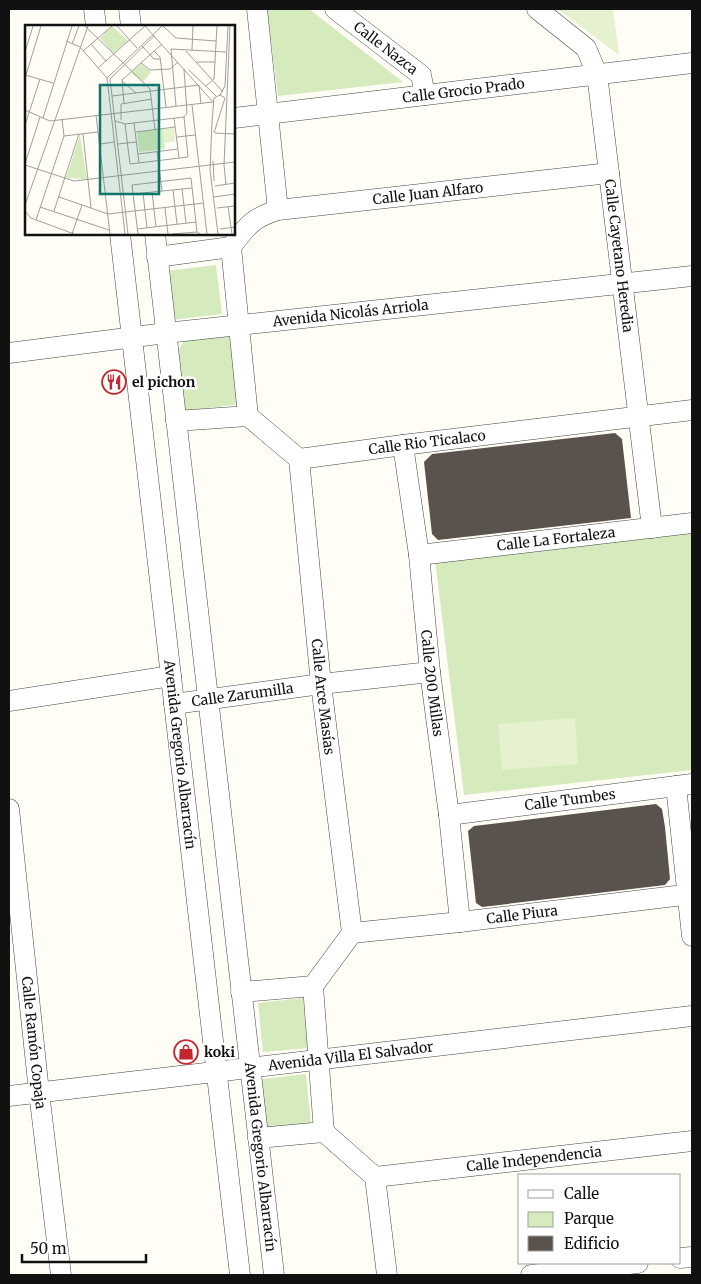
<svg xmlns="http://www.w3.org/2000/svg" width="701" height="1284" font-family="Merriweather,serif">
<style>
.green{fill:#d5ebbd}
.pitch{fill:#e6f2cf}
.building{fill:#5a524d}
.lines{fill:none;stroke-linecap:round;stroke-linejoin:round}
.minor-casing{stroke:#444;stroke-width:21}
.minor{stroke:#fff;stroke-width:20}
.labels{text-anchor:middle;stroke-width:5;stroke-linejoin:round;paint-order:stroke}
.street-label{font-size:14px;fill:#111;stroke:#fff}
.poi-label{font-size:14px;font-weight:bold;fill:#111;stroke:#fff;text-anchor:start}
.inset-road{fill:none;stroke:#a09f9a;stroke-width:1}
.view{fill:#0f766e;fill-opacity:0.15;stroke:#0f766e;stroke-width:2.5}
.inset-edge{fill:none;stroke:#111;stroke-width:2.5}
</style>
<rect width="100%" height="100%" fill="#fffdf5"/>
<g class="green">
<polygon points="267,9 309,9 403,82 278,96"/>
<polygon points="216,265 222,314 172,320 166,271"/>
<polygon points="235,336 242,404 183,411 176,355 184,341"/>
<polygon points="692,530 692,770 464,795 435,560"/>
<polygon points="303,998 308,1048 263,1052 258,1003"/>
<polygon points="306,1074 311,1124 267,1129 262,1079"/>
</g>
<g class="pitch">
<polygon points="558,9 613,9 619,55"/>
<polygon points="575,718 578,764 502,770 498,724"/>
</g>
<g class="building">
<polygon points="615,433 622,439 631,518 438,540 432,534 424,462 432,454"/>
<polygon points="656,804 662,809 665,827 670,879 665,885 482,907 476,903 468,831 474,826"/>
</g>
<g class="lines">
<g class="minor-casing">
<g id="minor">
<polyline points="94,9 96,26"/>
<polyline points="129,9 131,26"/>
<polyline points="257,9 278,210"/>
<path id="s1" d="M335,9L421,75L425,95"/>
<path id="s2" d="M537,9L586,48L597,74L652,528"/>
<path id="s3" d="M234,118L692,63"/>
<path id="s4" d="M120,234L240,1275"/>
<path id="s5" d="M155,234L274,1275"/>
<polyline points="157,257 231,247"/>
<path id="s6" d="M9,353L166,333L692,276"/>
<path id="s7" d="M248,416L231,247C247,226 252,218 278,210L609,173"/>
<path id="s8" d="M176,421L248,416L299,459L403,445L692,410"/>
<path id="s9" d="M403,445L419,555L430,672L449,815L460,922"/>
<path id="s10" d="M299,459L321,684L352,933"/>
<path id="s11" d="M419,555L692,523"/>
<polyline points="9,701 171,676"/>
<path id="s12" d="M174,704L321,684L430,672"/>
<polyline points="676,786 692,936"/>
<path id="s13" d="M9,809L39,1092L61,1275"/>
<path id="s14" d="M449,815L692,784"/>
<path id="s15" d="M352,933L460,922L692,894"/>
<polyline points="313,986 324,1132"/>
<polyline points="241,992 313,986 352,933"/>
<path id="s16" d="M9,1096L692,1016"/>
<polyline points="258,1138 324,1132 375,1177"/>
<path id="s17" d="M375,1177L692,1141"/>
<polyline points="375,1177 387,1275"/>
<polyline points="680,1258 692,1257"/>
<polyline points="531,1275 638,1263"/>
</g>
</g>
<use href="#minor" class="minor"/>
</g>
<defs>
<g id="restaurant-ring" transform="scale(1.25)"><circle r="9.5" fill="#fff" stroke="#c4262e" stroke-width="1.5"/><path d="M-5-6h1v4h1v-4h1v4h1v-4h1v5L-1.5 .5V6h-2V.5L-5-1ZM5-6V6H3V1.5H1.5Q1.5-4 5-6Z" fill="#c4262e"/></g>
<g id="shop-ring" transform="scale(1.25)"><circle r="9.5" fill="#fff" stroke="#c4262e" stroke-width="1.5"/><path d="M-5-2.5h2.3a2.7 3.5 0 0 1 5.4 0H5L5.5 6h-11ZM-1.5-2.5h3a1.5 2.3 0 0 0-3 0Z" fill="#c4262e"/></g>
</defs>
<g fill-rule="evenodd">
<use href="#restaurant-ring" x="114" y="382"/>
<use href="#shop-ring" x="186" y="1052"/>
</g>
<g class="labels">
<g class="street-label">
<text dy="5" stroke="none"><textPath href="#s1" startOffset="64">Calle Nazca</textPath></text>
<text dy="5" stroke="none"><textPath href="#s3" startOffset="231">Calle Grocio Prado</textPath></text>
<text dy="5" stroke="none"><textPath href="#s7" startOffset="382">Calle Juan Alfaro</textPath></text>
<text dy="5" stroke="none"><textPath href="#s2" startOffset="274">Calle Cayetano Heredia</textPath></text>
<text dy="5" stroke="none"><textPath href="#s6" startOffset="344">Avenida Nicolás Arriola</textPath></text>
<text dy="5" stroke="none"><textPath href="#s8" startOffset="268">Calle Rio Ticalaco</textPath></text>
<text dy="5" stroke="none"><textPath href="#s11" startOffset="138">Calle La Fortaleza</textPath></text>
<text dy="5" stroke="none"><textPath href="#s9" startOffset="240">Calle 200 Millas</textPath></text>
<text dy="5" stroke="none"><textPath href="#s12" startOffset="69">Calle Zarumilla</textPath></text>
<text dy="5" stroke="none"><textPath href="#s10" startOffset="239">Calle Arce Masías</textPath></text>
<text dy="5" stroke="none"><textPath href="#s4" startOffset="524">Avenida Gregorio Albarracín</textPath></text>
<text dy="5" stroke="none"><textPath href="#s14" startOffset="122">Calle Tumbes</textPath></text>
<text dy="5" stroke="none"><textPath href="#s15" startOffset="171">Calle Piura</textPath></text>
<text dy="5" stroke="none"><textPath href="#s13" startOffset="235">Calle Ramón Copaja</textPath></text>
<text dy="5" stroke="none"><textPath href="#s16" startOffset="344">Avenida Villa El Salvador</textPath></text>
<text dy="5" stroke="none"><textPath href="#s5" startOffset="929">Avenida Gregorio Albarracín</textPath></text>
<text dy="5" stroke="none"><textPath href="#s17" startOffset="160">Calle Independencia</textPath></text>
</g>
<g class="poi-label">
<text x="132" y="387">el pichon</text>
<text x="204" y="1057">koki</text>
</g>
</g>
<g transform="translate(25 25)">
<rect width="210" height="210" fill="#fffdf5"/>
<path d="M87,1L103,16L88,28L75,13ZM116,39L126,47L118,57L106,48ZM138,104L140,124L114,127L112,107ZM55,110L62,154L41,153Z" fill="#d5ebbd"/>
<path d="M149,103L150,116L139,118L138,104Z" fill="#e6f2cf"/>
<path class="inset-road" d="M60,1L125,64L130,105M92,1L112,23M120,1L188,77M138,1L151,13L191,16M41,16L55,22L82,53M47,19L54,1M66,19L81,36M116,20L129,34H135M167,25L168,1M58,26L87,1M129,26L135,32L141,82M161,26L198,67M0,27L8,1M172,37H190M116,38L125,45L145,44L153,37M73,43L120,1M159,44L162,88L159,92L163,132M164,45L191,71M0,50L28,58M1,50L16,1M82,53L100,209M82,53L137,1M85,54L103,209M85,54L129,11M97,56L111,68M181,61L189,54L192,1M195,70L200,61L203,1M87,71L174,60L176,79M99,78L97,55L137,19M167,80L182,209M151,81L146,24L201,27M0,85L25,96L188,77M71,90L85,209M18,93L47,1M149,93L154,133M96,95V79L127,74M90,96L100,99L159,92M109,98L114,138M100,99L105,139M0,100L15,54M111,107L150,102M189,108L200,73M190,108L210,109M58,109L66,183M39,111L73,107M152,112L170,110M75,119L90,117M93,119L111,117M132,126L137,166M113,129L153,124M188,136L189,156M0,139L15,92M105,139L163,132M0,140L49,156L210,137M166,153L172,207L175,209M107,160L166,153M107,160L113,209M201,160L199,140L205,1M190,161L210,158M157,164L161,198M148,165L152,199M127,167L131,202M118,168L122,203M108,169L167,163M34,172L83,189L179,178M189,172L210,169M0,180L63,1M203,181L207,209M15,182L84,205M140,183L143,209M192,183L210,181M0,186L6,193L49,209M29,186L54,109M11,195L39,111L37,94M112,204L171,197M195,204L210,202M47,209L57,180M147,209L172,207M193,209L185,145L187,97L189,73L195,70L200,73"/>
<path class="view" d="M75,60H134V169H75Z"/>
<rect width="210" height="210" class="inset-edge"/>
</g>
<rect width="701" height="1284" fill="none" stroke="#111111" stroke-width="20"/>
<rect x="518" y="1174" width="162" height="90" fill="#ffffff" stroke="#a0a0a0"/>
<rect x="528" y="1190" width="25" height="8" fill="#ffffff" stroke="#a0a0a0"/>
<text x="564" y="1199" font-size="15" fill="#111111">Calle</text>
<rect x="528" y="1212" width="25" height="15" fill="#d5ebbd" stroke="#a0a0a0"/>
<text x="564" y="1224" font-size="15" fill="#111111">Parque</text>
<rect x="528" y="1236" width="25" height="15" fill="#5a524d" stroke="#a0a0a0"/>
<text x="564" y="1249" font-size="15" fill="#111111">Edificio</text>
<path d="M22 1254v8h124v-8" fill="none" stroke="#111111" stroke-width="2.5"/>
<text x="30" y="1254" font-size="15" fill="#111111" stroke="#ffffff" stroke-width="4" paint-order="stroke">50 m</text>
</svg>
